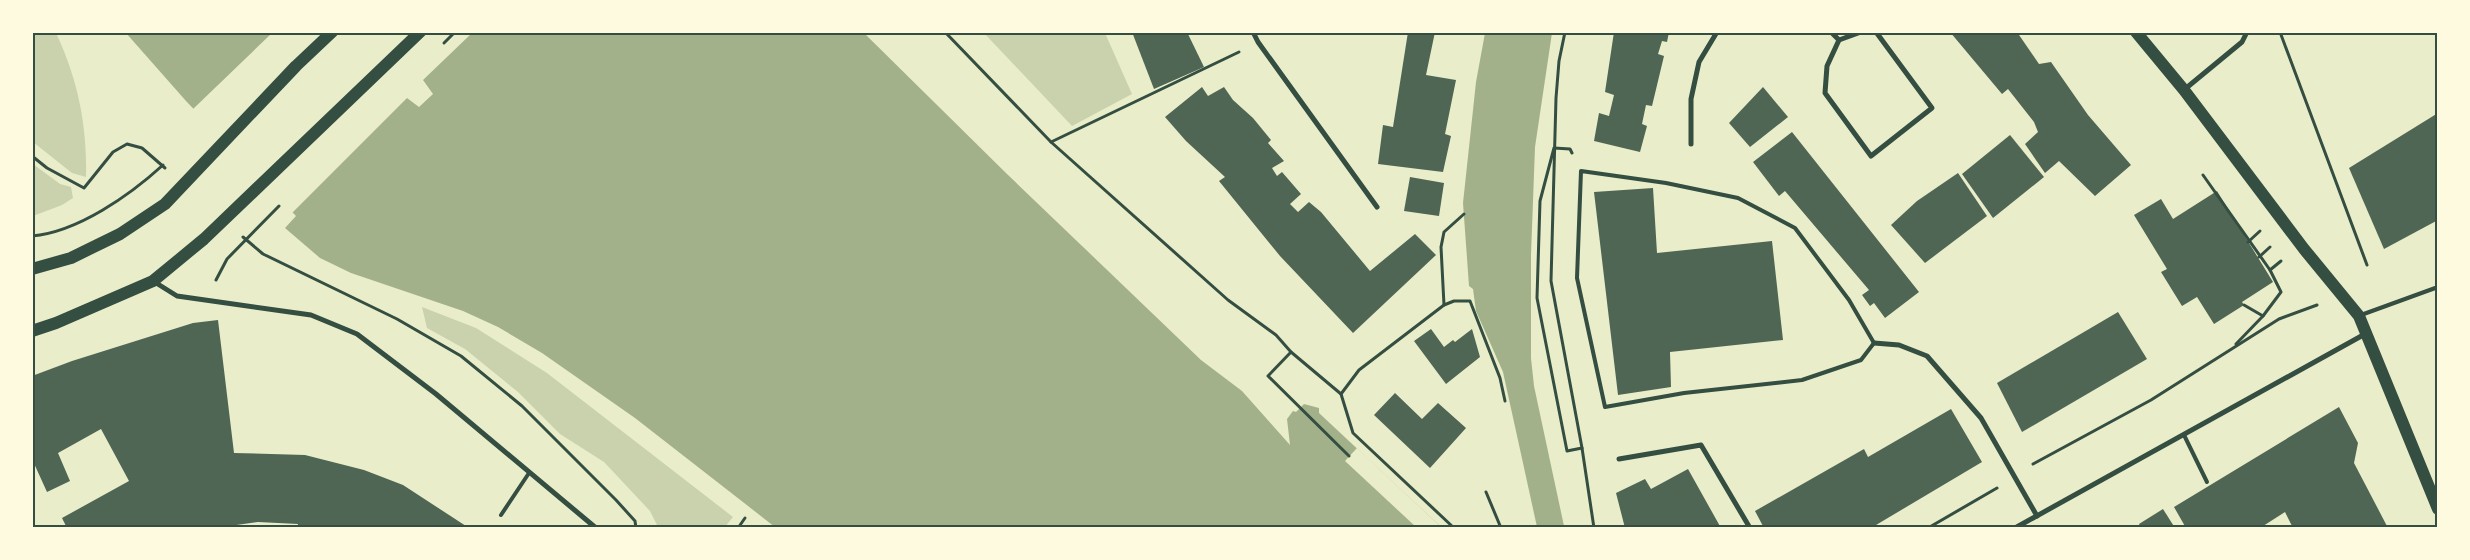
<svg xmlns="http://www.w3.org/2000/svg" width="2470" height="560" font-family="Bitter,serif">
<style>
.green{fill:#cad2ad}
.water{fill:#a3b18a}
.pier{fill:#e9edc9}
.building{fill:#4f6655}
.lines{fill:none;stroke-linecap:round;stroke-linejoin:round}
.path{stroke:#344e41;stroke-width:3}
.service{stroke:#344e41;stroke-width:4}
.minor{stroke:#344e41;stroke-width:5}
.primary{stroke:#344e41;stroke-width:12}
.neatline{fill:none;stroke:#344e41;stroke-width:2}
</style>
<rect width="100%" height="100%" fill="#e9edc9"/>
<g class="green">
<path d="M32,33H56C78,80 87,125 86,177L72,173L33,142Z"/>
<polygon points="984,33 1105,33 1132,94 1072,126"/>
<polygon points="33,164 60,184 71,187 73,198 62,205 33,216"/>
<polygon points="422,307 476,328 547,373 733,517 725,527 658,527 650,511 604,462 560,434 518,392 465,349 427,328"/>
</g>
<g class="water">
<polygon points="126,33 864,33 1007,174 1201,360 1242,391 1290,445 1287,419 1293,411 1296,412 1304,404 1319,408 1319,413 1441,527 775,527 635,418 542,353 498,327 463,311 351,273 320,258 285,228 296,216 186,101"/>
<polygon points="1485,33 1552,33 1535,147 1531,255 1531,358 1534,386 1564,526 1566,527 1537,527 1503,372 1476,311 1473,289 1469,286 1463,203 1476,82"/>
</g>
<g class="pier">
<polygon points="272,33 472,33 423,80 433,94 419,107 407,98 291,214 192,110"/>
<polygon points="1357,448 1441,527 1416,527 1345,461"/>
</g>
<g class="building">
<polygon points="1132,32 1187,32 1204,67 1154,89"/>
<polygon points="1408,32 1435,32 1426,75 1456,80 1445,134 1451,136 1443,172 1378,164 1383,125 1393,127"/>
<polygon points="1614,32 1669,32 1667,42 1662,41 1658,54 1664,56 1652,106 1646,105 1642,124 1647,126 1640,152 1594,141 1599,113 1609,116 1614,95 1605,92"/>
<polygon points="1950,32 2017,32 2039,64 2051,62 2088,115 2131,165 2095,196 2059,161 2045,173 2025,144 2038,132 2034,122 2008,89 2002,94"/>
<polygon points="1202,87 1208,96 1224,87 1233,100 1253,118 1271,140 1268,143 1284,161 1272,168 1277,176 1282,172 1301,194 1290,204 1298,212 1309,202 1321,212 1370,271 1415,234 1436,255 1353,333 1280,256 1219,181 1225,177 1186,141 1165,117"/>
<polygon points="1763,87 1788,117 1750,147 1729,123"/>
<polygon points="2438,113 2438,220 2384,249 2349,168"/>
<polygon points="1792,132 1919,292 1885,318 1874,303 1870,306 1862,295 1869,290 1785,191 1779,196 1753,162"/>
<polygon points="2010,135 2044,177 1993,218 1962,174"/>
<polygon points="1958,173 1987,216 1925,263 1891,225 1917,201"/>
<polygon points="1410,177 1444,183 1439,216 1404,211"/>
<polygon points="1653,188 1657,253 1772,241 1783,340 1670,352 1671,387 1618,395 1594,192"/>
<polygon points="2217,191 2273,282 2242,302 2244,305 2214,324 2197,297 2182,306 2161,272 2167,269 2134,215 2161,199 2173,219"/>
<polygon points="2118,312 2147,359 2022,432 1997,383"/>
<polygon points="218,320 234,453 305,455 364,470 403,485 469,528 297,528 298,524 258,522 215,528 67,528 62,518 129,481 101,429 58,453 70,481 47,492 32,459 32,376 72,361 193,323"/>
<polygon points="1431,329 1444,347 1453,340 1455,342 1472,329 1480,357 1446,384 1414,341"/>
<polygon points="1395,393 1422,419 1438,403 1466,428 1430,468 1374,415"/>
<polygon points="2339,407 2358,443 2354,463 2388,528 2293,528 2285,512 2260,528 2186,528 2174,507"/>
<polygon points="1951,409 1982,462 1871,528 1764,528 1755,511 1864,449 1868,457"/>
<polygon points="1688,469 1721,528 1625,528 1616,493 1645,479 1651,489"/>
<polygon points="2163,509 2175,528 2141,528 2139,524"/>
</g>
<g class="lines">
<g class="path">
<polyline points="945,32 1051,142 1228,300 1276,335 1291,352 1341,394 1353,433 1454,528"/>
<polyline points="1565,32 1559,61 1556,98 1551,281 1582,448 1594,528"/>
<polyline points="2280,32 2367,265"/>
<polyline points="444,43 455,32"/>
<polyline points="1051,142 1239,52"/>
<polyline points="1572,153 1570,149 1554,148 1540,201 1537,298 1567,451 1582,448"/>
<polyline points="32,156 47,168 84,188 113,152 127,144 142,148 165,168"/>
<polyline points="2203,175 2270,270 2281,292 2263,316 2236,344"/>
<path d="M32,236C78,232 130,195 163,165"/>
<polyline points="243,237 263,254 397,319 461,356 522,406 616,500 635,521 636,528"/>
<polyline points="2248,242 2260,231"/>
<polyline points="2259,257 2270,247"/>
<polyline points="2270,270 2281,261"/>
<polyline points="216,280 227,259 279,206"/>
<polyline points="1444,305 1454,301 1470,301 1500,378 1505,401"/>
<polyline points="2244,305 2263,316"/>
<polyline points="1291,352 1268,376 1349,456"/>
<polyline points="1341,394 1359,370 1444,305 1441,247 1444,232 1464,214"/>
<polyline points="2033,464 2151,400 2279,319 2317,305"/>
<polyline points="1486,492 1501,528"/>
<polyline points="738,528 745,518"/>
<polyline points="1928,528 1997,488"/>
</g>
<g class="service">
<polygon points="1581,171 1666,183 1738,198 1795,228 1849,300 1874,343 1861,360 1802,380 1684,393 1605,407 1577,278"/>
<polyline points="2361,315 2438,287"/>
<polyline points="2184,435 2207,482"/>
<polyline points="501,515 529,473"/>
</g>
<g class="minor">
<polyline points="1253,32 1258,42 1377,207"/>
<polyline points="1831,32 1839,40"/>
<polyline points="1861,32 1839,40 1827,66 1825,93 1871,156 1932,108 1876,32"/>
<polyline points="2185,89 2242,42 2247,32"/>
<polyline points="1691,144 1691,99 1699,62 1717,32"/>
<polyline points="153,281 177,296 311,315 357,334 436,394 596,528"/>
<polyline points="1874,343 1899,345 1927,356 1981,418 2037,516"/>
<polyline points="1619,459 1701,445 1750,528"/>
<polyline points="2015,528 2365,334"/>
</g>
<g class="primary">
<polyline points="2136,32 2184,90 2304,249 2359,316 2438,509"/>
<polyline points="32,269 71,258 120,234 165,204 296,66 332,32"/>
<polyline points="32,331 56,323 153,281 204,239 420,32"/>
</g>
</g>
<rect width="2470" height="560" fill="none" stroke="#fefae0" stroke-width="68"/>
<rect x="34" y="34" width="2402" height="492" class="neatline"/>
</svg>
